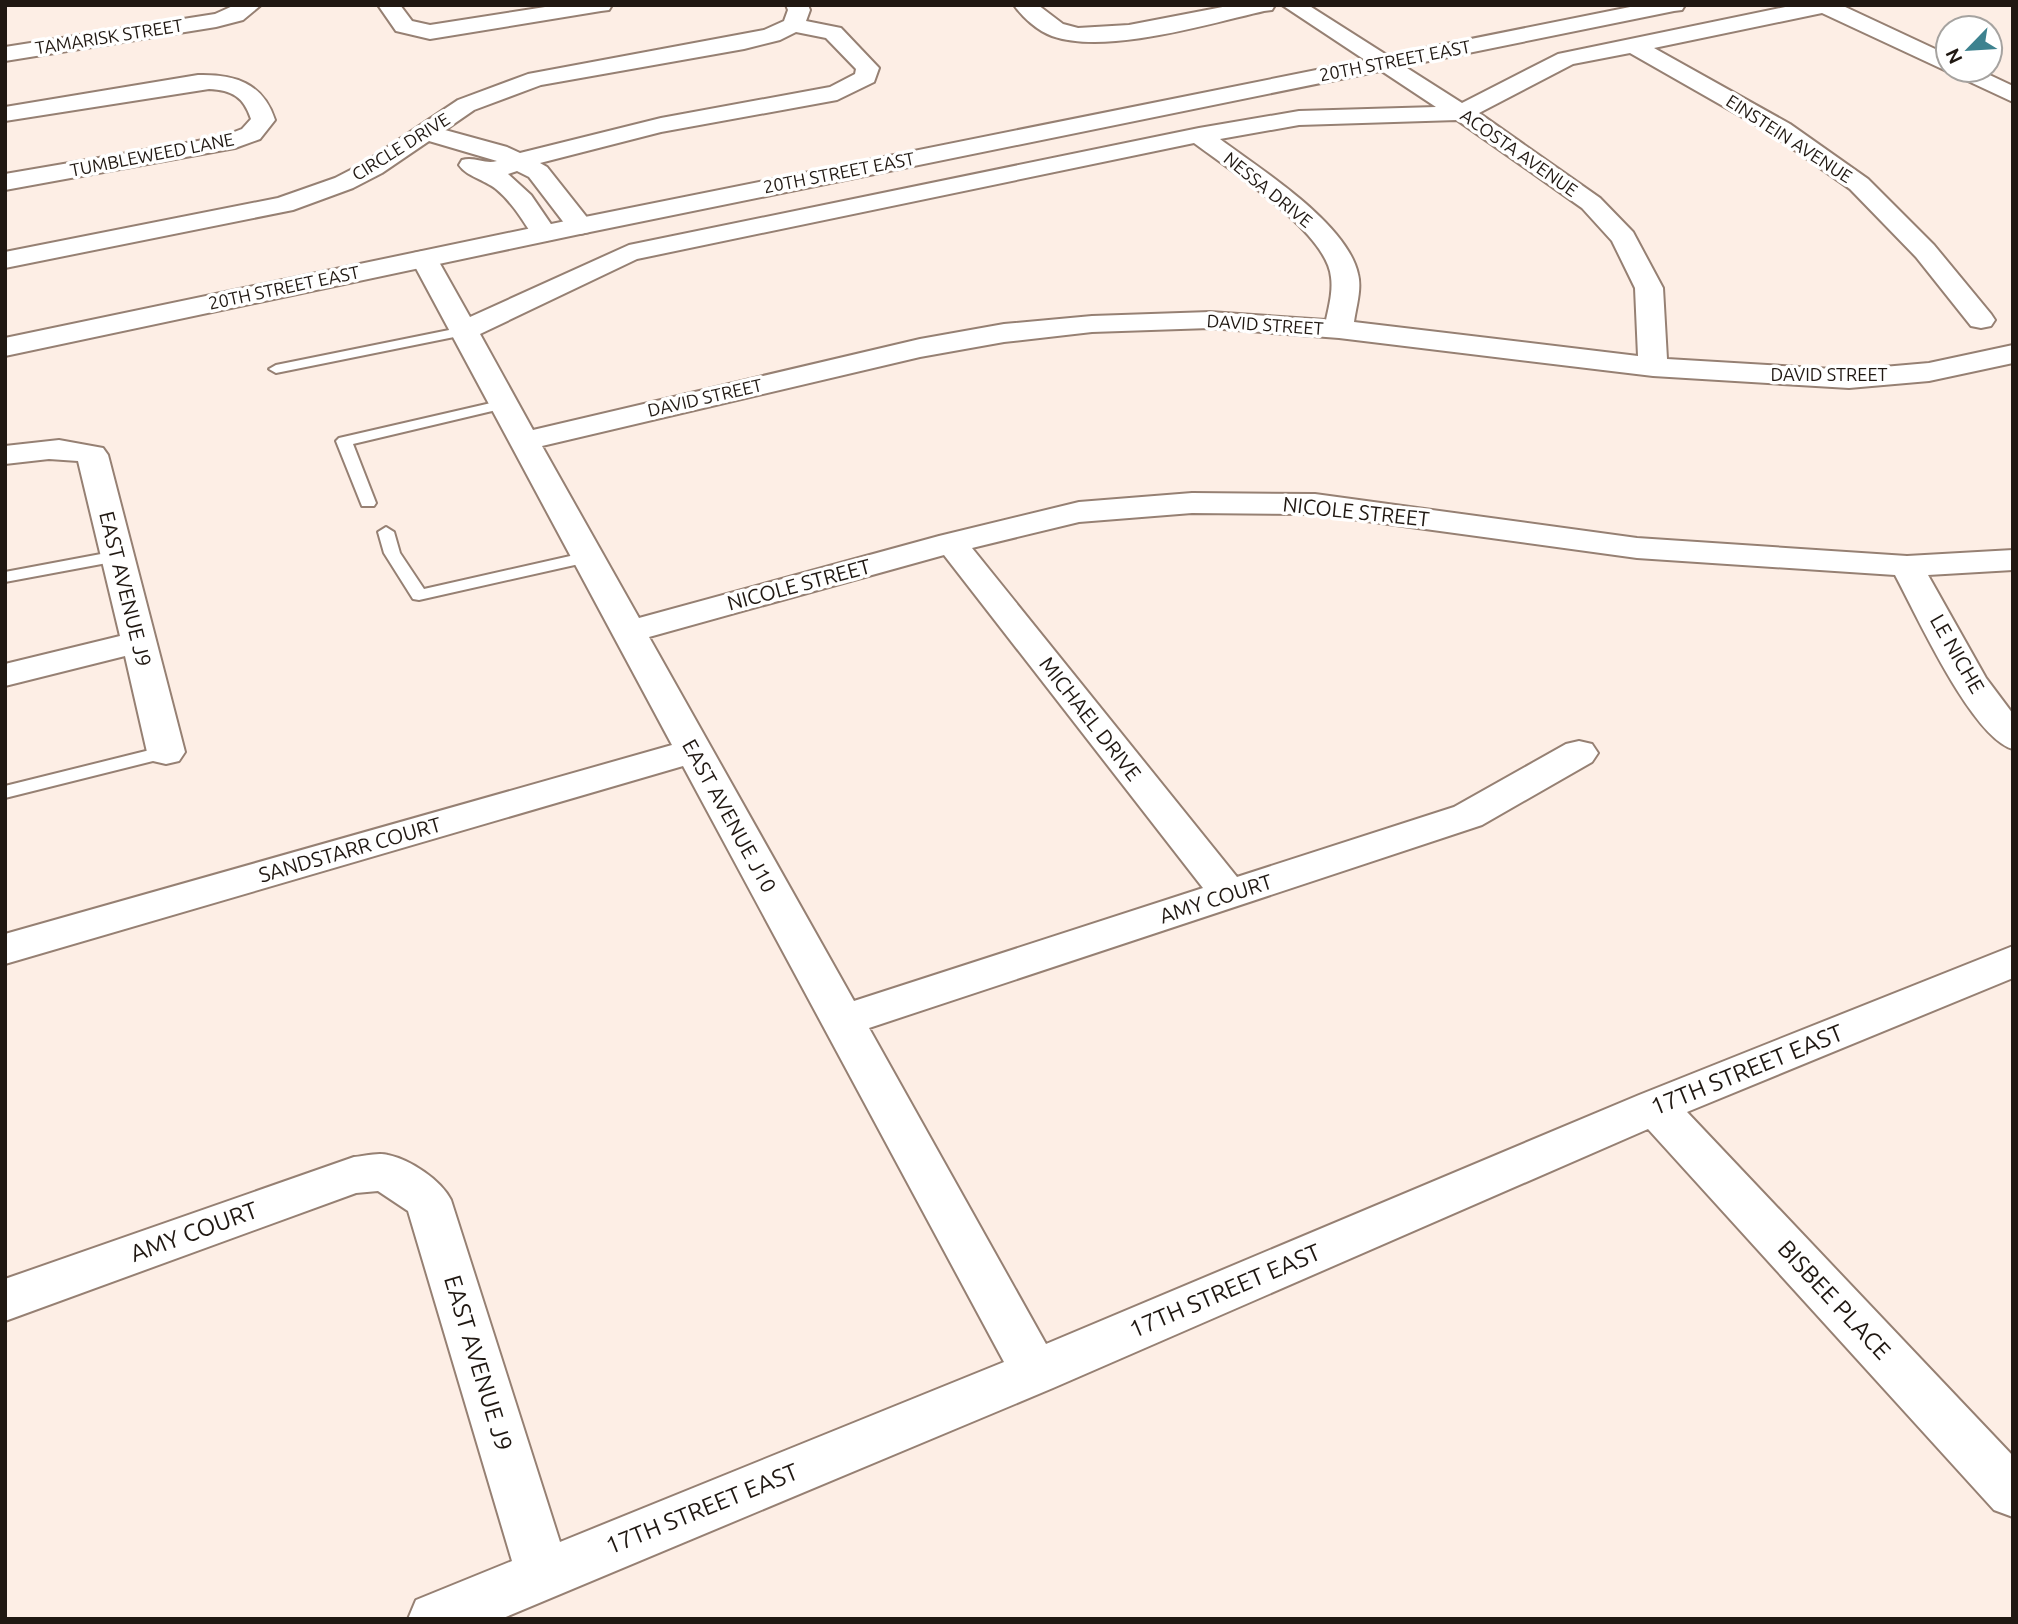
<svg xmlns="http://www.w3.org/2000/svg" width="2018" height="1624" font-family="Ubuntu,sans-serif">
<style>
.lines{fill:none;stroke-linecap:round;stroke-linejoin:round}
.lane-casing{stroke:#968073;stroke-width:4}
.street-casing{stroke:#968073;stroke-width:4}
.primary-casing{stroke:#968073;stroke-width:4}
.lane{fill:#fff;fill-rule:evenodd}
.street{fill:#fff;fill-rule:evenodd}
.primary{fill:#fff;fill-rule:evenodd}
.labels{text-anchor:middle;stroke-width:7;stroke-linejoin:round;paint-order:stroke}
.far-street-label{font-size:18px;fill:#201812;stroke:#fff}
.street-label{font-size:21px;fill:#201812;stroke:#fff}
.near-street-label{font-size:24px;fill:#201812;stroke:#fff}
</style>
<rect width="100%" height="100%" fill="#fdeee5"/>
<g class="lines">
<g class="lane-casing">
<g id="lane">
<polygon points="464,327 469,328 469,334 276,373 269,369 276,365"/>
<polygon points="504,400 511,404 509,407 353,444 376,503 374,506 362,506 336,441 339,438"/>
<polygon points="386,527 394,532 400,553 424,589 588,552 596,557 588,562 419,600 413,599 384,553 378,532"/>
<polygon points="117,551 125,556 123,560 5,582 5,572"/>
<polygon points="166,746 173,748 175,752 173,756 5,798 5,786"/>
</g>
</g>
<g class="street-casing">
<g id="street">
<polygon points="235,5 261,5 243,20 216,27 5,61 5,47 215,14"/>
<polygon points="378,5 400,5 412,21 430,25 558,5 612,5 609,10 601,11 430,39 396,31"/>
<path d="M786,5H808L810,10L806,21L841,28L879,68L874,82L837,100L661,132L540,163L547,167L589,220L593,226L589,232L580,234L571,232L529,177L517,171L508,174L531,195L557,233L553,239L544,241L535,239C523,221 513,203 496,189C485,180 466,176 459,165L462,160C475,156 485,165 497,161L429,141L382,173L353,188L293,210L5,268V252L278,198L335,178L364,163L458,100L528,74L764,30L784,21L788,10ZM796,32L826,38L856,69L855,74L830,87L661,118L520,153L507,147L445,130L474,110L541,85L744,49L780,40Z"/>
<path d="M1014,5H1038L1063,24L1078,28L1129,25L1233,5H1275L1272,10L1264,11C1208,24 1106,55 1052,36C1038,31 1022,17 1014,5Z"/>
<path d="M1282,5H1308L1462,103L1558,54L1795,5H1841L1948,55V70H1979L2013,86V102L1822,13L1654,48L1790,124L1868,179L1934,245L1991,314L1995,320L1991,326L1981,328L1971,326L1916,257L1850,189L1772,134L1630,53L1573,64L1479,113L1600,198L1633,232L1663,288L1667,359L1849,370L1929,363L2013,345V363L1929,381L1849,388L1653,376L1339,338L1210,328L1092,332L1004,342L920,357L542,446L639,618L939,536L1079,502L1192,493L1315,494L1637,538L1907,556L2013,550V570L1928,575L1986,678L2013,714V749C1972,738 1916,614 1895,575L1637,558L1315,514L1192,513L1079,522L972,548L1237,877L1454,807L1566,744L1579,741L1592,744L1598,753L1592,762L1482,825L869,1028L1046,1344L1639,1095L2013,946V978L1687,1112L2013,1456V1517L1994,1510L1648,1129L1053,1388L501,1619H408L416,1600L512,1561L408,1211L378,1191L356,1193L5,1321V1279L354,1157C365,1156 378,1152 388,1155C411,1160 441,1180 451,1200L560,1542L1004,1362L683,766L5,964V934L672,745L411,259L414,253L424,251L434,253L470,317L629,245L1199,128L1299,111L1436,107ZM1457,120L1582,208L1612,241L1635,288L1638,356L1354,322C1356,307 1362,289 1358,274C1347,223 1260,169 1220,139L1299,125ZM1194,143C1230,170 1327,232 1331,277C1333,291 1329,306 1326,320L1210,312L1092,316L1004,324L920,339L533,430L480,334L637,259ZM944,555L1203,888L854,1001L649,637Z"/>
<path d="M198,75C235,74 263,83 275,120L260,139L235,148L5,190V174L221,137L242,129L251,119C244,97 232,90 209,89L5,121V107Z"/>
<polygon points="59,440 103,448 108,455 185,752 179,761 166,764 153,761 147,752 125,656 5,686 5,664 120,636 78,461 49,459 5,464 5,446"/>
</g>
</g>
<g class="primary-casing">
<polygon id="primary" points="1640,5 1685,5 1682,10 1674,11 580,234 5,356 5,338 580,218"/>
</g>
<use href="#lane" class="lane"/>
<use href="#street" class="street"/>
<use href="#primary" class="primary"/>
</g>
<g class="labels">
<g class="far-street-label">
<text transform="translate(109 37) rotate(-9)" y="6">TAMARISK STREET</text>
<text transform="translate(1395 61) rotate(-11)" y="6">20TH STREET EAST</text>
<text transform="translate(1789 139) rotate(33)" y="6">EINSTEIN AVENUE</text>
<text transform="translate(401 147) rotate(-32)" y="6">CIRCLE DRIVE</text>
<text transform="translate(1519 153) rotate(35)" y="6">ACOSTA AVENUE</text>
<text transform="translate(152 155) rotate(-11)" y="6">TUMBLEWEED LANE</text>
<text transform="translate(839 173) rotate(-11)" y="6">20TH STREET EAST</text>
<text transform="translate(1268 190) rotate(39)" y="6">NESSA DRIVE</text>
<text transform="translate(284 288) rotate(-12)" y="6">20TH STREET EAST</text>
<text transform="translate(1265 325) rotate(4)" y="6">DAVID STREET</text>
<text x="1829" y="381">DAVID STREET</text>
<text transform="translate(705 398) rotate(-13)" y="6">DAVID STREET</text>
</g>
<g class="street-label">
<text transform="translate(1356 512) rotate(6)" y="7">NICOLE STREET</text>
<text transform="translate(799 585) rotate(-15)" y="7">NICOLE STREET</text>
<text transform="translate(125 589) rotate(76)" y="7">EAST AVENUE J9</text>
<text transform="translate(1957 654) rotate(60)" y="7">LE NICHE</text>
<text transform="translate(1090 719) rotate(52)" y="7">MICHAEL DRIVE</text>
<text transform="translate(729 816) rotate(61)" y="7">EAST AVENUE J10</text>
<text transform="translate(350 850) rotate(-16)" y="7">SANDSTARR COURT</text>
<text transform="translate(1216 899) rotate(-18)" y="7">AMY COURT</text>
</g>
<g class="near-street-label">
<text transform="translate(1747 1070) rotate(-22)" y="8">17TH STREET EAST</text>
<text transform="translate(194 1232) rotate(-20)" y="8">AMY COURT</text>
<text transform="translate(1225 1291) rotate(-23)" y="8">17TH STREET EAST</text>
<text transform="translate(1834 1300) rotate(47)" y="8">BISBEE PLACE</text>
<text transform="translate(478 1363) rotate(73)" y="8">EAST AVENUE J9</text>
<text transform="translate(702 1509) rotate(-22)" y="8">17TH STREET EAST</text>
</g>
</g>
<rect width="2018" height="1624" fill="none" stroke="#201812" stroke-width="14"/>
<g transform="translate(1969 49) rotate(245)"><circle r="33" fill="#ffffff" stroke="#a6a3a0" stroke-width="2"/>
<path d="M0-5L12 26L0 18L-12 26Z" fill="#3d828f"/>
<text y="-10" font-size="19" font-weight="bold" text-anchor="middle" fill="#201812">N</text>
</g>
</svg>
